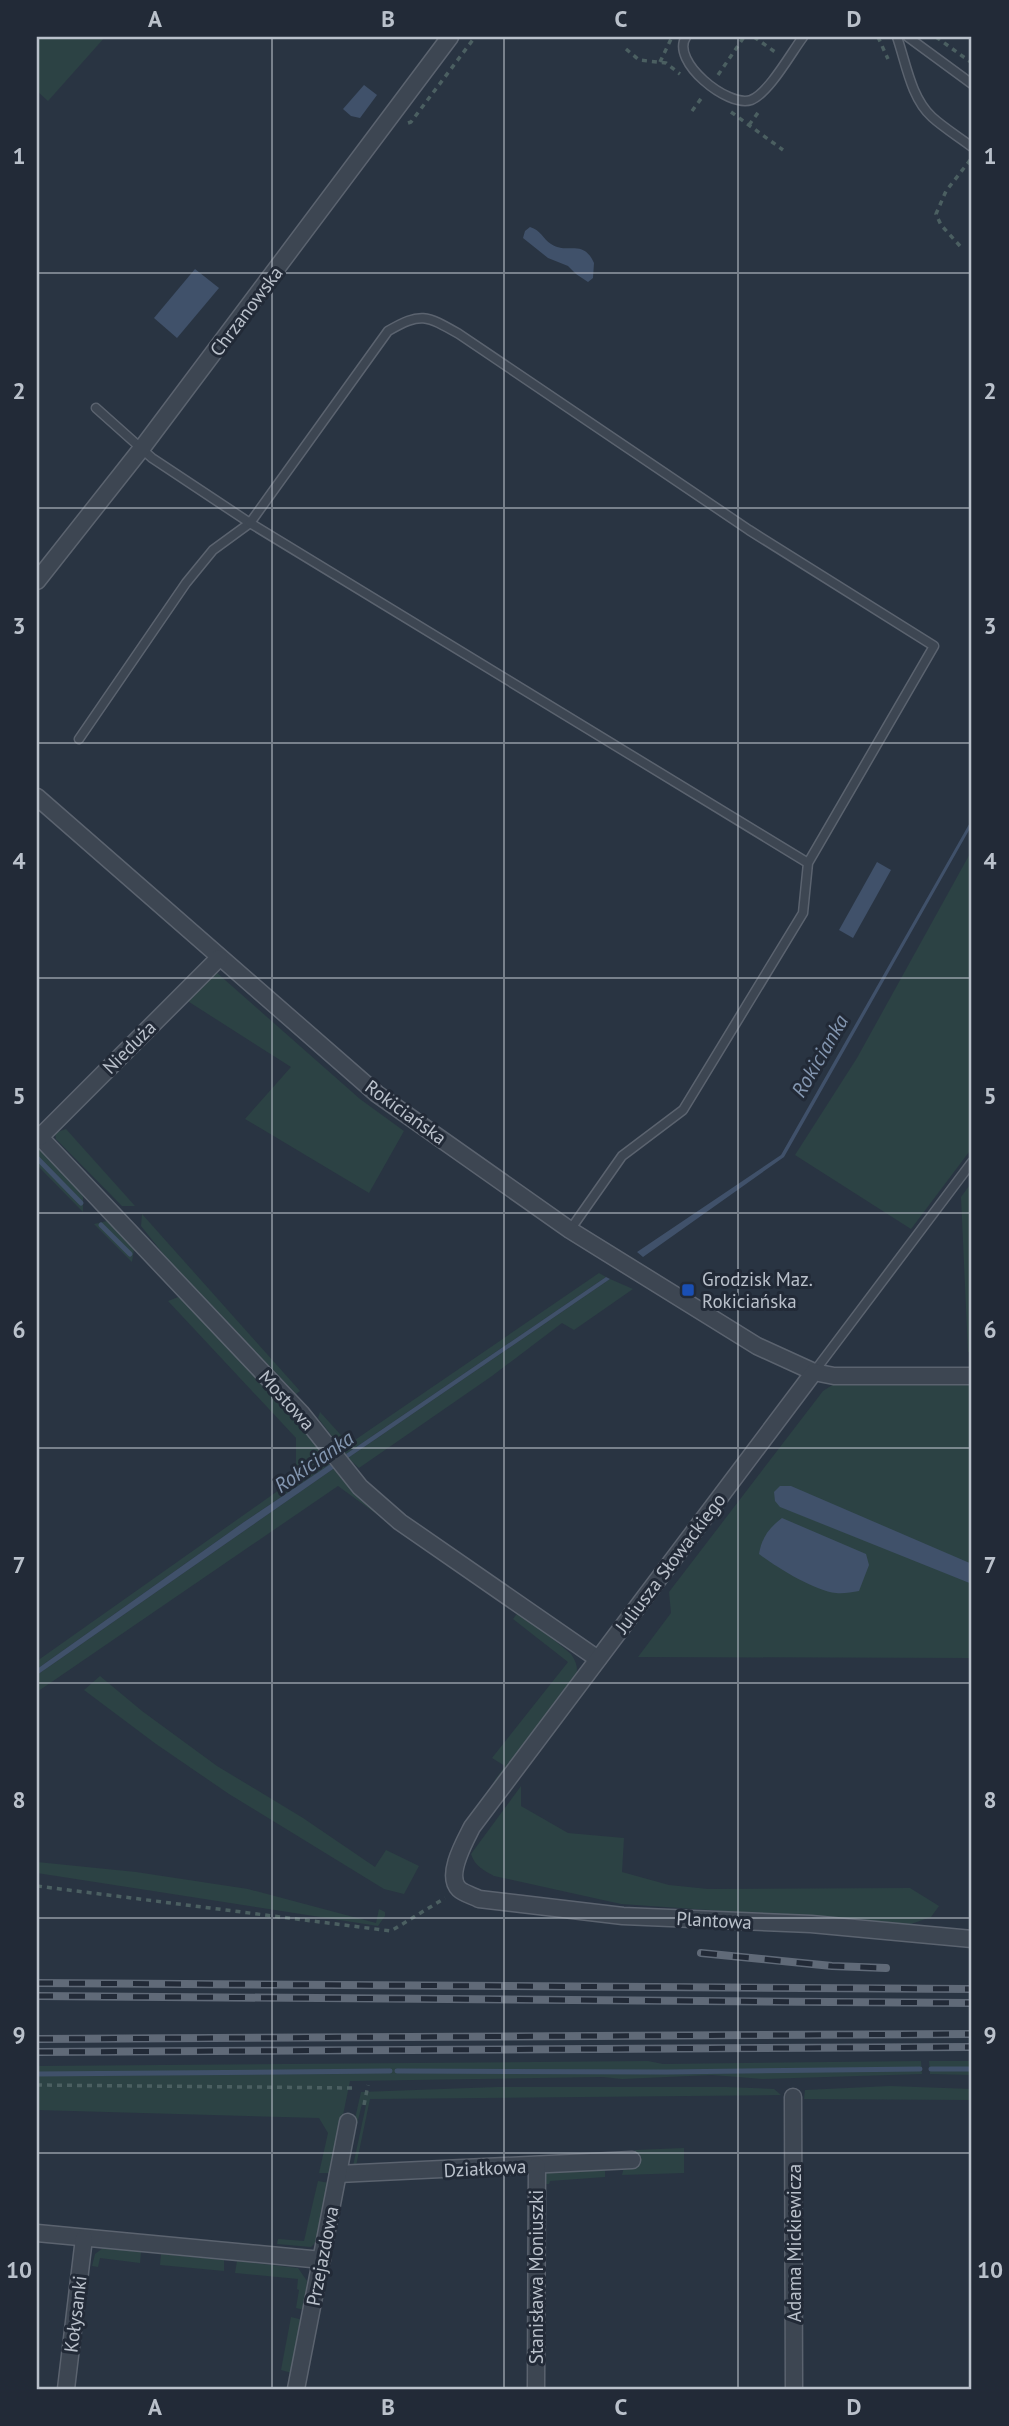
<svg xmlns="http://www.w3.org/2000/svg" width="1009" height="2426" font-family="'PT Sans',sans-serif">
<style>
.green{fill:#2c4244}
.water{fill:#40516a}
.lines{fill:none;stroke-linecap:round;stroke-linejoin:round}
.stream{stroke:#40516a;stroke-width:5}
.service-casing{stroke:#5b636f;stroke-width:11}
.minor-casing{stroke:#5b636f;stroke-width:19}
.path{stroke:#4b5f61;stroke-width:3.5;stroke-dasharray:5 5;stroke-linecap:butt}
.service{stroke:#3d4652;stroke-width:8}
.minor{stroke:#3d4652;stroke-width:16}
.rail-casing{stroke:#606a78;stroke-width:8}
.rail{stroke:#222a37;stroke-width:5;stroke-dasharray:16;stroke-linecap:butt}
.grid{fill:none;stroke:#bac1cb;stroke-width:2;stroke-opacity:0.55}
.transit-dot{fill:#1a4fb4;stroke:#222a37;stroke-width:2.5}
.labels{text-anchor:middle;stroke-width:6;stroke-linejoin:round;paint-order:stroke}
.street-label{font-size:19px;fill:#bac1cb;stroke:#222a37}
.poi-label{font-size:19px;fill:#bac1cb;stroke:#222a37;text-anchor:start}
.water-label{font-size:21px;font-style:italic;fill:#8497b1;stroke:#222a37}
.neatline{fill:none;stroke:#bac1cb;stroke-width:2.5}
.grid-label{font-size:23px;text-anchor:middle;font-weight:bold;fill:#bac1cb}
</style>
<rect width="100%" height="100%" fill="#293442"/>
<g class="green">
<polygon points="37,37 105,37 48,101 37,91"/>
<polygon points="972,850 972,1148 911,1229 795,1155 857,1058"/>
<polygon points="216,972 360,1099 404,1131 369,1193 245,1119 291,1067 186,1000"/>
<polygon points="66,1129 135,1206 122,1206 56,1139 55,1133"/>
<polygon points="37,1147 80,1192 83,1197 83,1212 37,1165"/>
<polygon points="972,1182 972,1352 968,1352 961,1197"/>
<polygon points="142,1214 300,1391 296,1394 165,1256 141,1226"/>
<polygon points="107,1221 134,1249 132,1262 94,1224"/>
<polygon points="599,1273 606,1277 346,1454 318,1418 320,1412 349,1444"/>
<polygon points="610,1279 633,1289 574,1330 562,1323 492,1376 359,1468 348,1458"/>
<polygon points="181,1296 332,1458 332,1463 244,1522 37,1669 37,1661 296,1478 296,1438 168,1301"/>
<polygon points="834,1384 972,1385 972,1658 638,1657 671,1613 669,1592 823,1391"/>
<polygon points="336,1467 382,1514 382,1518 338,1486 37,1692 37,1675"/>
<path d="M519,1611L571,1654C577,1663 578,1668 576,1678L499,1781H494L505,1766L492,1758L568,1662L513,1619Z"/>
<polygon points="100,1676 142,1711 217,1766 303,1818 375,1867 386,1850 419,1866 404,1894 384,1889 229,1794 156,1744 84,1690"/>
<path d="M521,1786V1806L568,1833L624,1838L622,1872L669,1885L708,1889L910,1888L939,1906L931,1917L911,1924L621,1904L494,1876C483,1870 475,1866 471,1854Z"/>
<polygon points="37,1862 136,1872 248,1889 376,1923 379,1909 385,1912 385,1916 378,1926 37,1873"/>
<polygon points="648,2061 663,2064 921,2061 922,2074 763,2079 712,2075 622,2079 603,2077 350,2081 331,2173 319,2173 328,2133 319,2118 37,2110 37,2066"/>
<polygon points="929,2061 972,2061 972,2075 930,2074"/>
<polygon points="890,2086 972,2089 972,2100 804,2099 805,2090"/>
<polygon points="497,2087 727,2087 774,2089 781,2095 370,2099 356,2166 353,2166 366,2105 362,2104 357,2124 354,2123 361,2092"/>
<polygon points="684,2148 684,2173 622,2175 624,2167 634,2166 635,2150"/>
<polygon points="605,2168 605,2177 550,2181 549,2184 543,2184 547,2172"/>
<polygon points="318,2181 329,2183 316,2242 311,2247 277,2244 278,2239 304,2241"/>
<polygon points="103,2248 141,2252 140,2263 100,2258 98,2267 92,2266 95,2254"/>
<polygon points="161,2254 224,2260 224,2271 160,2265"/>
<polygon points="237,2261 298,2268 307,2281 304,2310 296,2308 299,2290 297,2289 298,2279 235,2273"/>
<polygon points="291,2317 303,2320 292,2373 281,2370"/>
</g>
<g class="water">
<polygon points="364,85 377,95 360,118 351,116 343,109"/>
<path d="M530,227C541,230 543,239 551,244C567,255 583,238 594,263L593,278L588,282L576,274L568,266L548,258L523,238L525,231Z"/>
<polygon points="195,269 219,288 177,338 154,318"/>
<polygon points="972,819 972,825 784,1157 643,1257 637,1252 781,1155"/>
<polygon points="877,862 891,870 853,938 839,930"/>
<polygon points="606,1277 610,1279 348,1458 346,1454"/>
<polygon points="332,1463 336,1467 37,1675 37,1669 244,1522"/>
<polygon points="780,1486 791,1486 972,1564 972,1584 780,1507 775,1501 774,1492"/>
<path d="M782,1518L866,1554L869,1565L859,1591C852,1592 843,1594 836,1593C815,1591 776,1567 759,1554C762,1537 769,1528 782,1518Z"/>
</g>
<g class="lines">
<g class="stream">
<polyline points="37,1158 81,1203"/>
<polyline points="101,1225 130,1254"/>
<polyline points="931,2069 972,2069"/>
<polyline points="397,2071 666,2072 920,2069"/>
<polyline points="37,2074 390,2071"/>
</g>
<g class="service-casing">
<g id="service">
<path d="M686,37C670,61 728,108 751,100C769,93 791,53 803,37"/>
<path d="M897,37C906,63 911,98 932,117C944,128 959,137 972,147"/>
<polyline points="908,37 972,84"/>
<polyline points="79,739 186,583 213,550 250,523 152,458 96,408"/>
<path d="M570,1230L622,1156L683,1110L803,913L808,863L934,646L749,530L459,334C426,315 421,312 388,331L250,523L808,863"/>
<polyline points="814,1372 972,1162"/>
</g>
</g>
<g class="minor-casing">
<g id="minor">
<polyline points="37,581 142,448 450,37"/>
<polyline points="37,797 377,1094 570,1230 757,1346 814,1372"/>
<polyline points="37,1134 301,1413 360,1487 400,1522 598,1659"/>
<polyline points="40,1137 219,958"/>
<path d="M972,1376H834L814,1372L472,1827C465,1841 445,1875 459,1889C463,1893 473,1896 479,1899L623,1916L811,1924L972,1939"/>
<polyline points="793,2097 794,2389"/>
<polyline points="338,2174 632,2160"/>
<polyline points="37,2233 322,2260"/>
<polyline points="66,2389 84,2238"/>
<polyline points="296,2389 348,2122"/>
<polyline points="536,2389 537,2166"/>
</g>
</g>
<g class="path">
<polyline points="754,37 778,54"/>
<polyline points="878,37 888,59"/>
<polyline points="936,37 972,63"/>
<polyline points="626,49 639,60 666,63 680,74"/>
<polyline points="660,62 671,39"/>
<polyline points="718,75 744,37"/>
<polyline points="692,111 703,96"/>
<polyline points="731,112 783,150"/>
<polyline points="408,123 411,122 475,37"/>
<polyline points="749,125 760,110"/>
<polyline points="960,246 941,225 936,214 946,191 971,159"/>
<polyline points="37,1886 391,1931 445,1898"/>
<polyline points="37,2085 355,2088"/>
<polyline points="364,2105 368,2085"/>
</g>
<use href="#service" class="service"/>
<use href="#minor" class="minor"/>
<g class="rail-casing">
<g id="rail">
<polyline points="701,1953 832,1966 886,1968"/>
<polyline points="37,1983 972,1989"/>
<polyline points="37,1996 972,2003"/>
<polyline points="37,2039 972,2034"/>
<polyline points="37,2052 972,2047"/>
</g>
</g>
<use href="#rail" class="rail"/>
</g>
<path class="grid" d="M272,37V2389M504,37V2389M738,37V2389M37,273H972M37,508H972M37,743H972M37,978H972M37,1213H972M37,1448H972M37,1683H972M37,1918H972M37,2153H972"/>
<rect class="transit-dot" x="681" y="1283" width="14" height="14" rx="3.5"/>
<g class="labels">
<g class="street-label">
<text transform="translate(246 311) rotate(-53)" y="7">Chrzanowska</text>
<text transform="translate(129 1047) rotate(-45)" y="7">Nieduża</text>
<text transform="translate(406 1112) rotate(36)" y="7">Rokiciańska</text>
<text transform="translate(287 1400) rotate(48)" y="7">Mostowa</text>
<text transform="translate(670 1563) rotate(-53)" y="7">Juliusza Słowackiego</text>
<text transform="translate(714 1920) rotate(3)" y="7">Plantowa</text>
<text transform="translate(485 2168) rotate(-3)" y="7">Działkowa</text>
<text transform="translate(794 2243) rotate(-90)" y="7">Adama Mickiewicza</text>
<text transform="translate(322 2256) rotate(-79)" y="7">Przejazdowa</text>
<text transform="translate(536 2277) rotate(-90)" y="7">Stanisława Moniuszki</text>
<text transform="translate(75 2314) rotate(-83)" y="7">Kołysanki</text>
</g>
<g class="poi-label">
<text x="702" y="1286">Grodzisk Maz.<tspan x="702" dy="22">Rokiciańska</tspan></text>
</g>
<g class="water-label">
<text transform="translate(820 1056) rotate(-60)" y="7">Rokicianka</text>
<text transform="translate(314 1462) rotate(-35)" y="7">Rokicianka</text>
</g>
</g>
<rect width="1009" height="2426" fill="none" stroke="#222a37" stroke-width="77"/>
<rect x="38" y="38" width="932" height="2350" class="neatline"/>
<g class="grid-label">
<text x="155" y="27">A</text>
<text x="388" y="27">B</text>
<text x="621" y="27">C</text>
<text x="854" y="27">D</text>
<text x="19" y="164">1</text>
<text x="990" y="164">1</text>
<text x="19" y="399">2</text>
<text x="990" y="399">2</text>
<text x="19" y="634">3</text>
<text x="990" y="634">3</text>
<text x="19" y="869">4</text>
<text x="990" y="869">4</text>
<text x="19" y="1104">5</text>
<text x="990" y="1104">5</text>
<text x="19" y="1338">6</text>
<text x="990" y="1338">6</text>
<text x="19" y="1573">7</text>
<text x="990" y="1573">7</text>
<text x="19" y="1808">8</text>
<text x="990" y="1808">8</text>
<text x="19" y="2043">9</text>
<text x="990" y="2043">9</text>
<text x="19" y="2278">10</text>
<text x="990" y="2278">10</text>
<text x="155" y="2415">A</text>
<text x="388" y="2415">B</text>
<text x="621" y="2415">C</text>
<text x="854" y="2415">D</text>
</g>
</svg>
